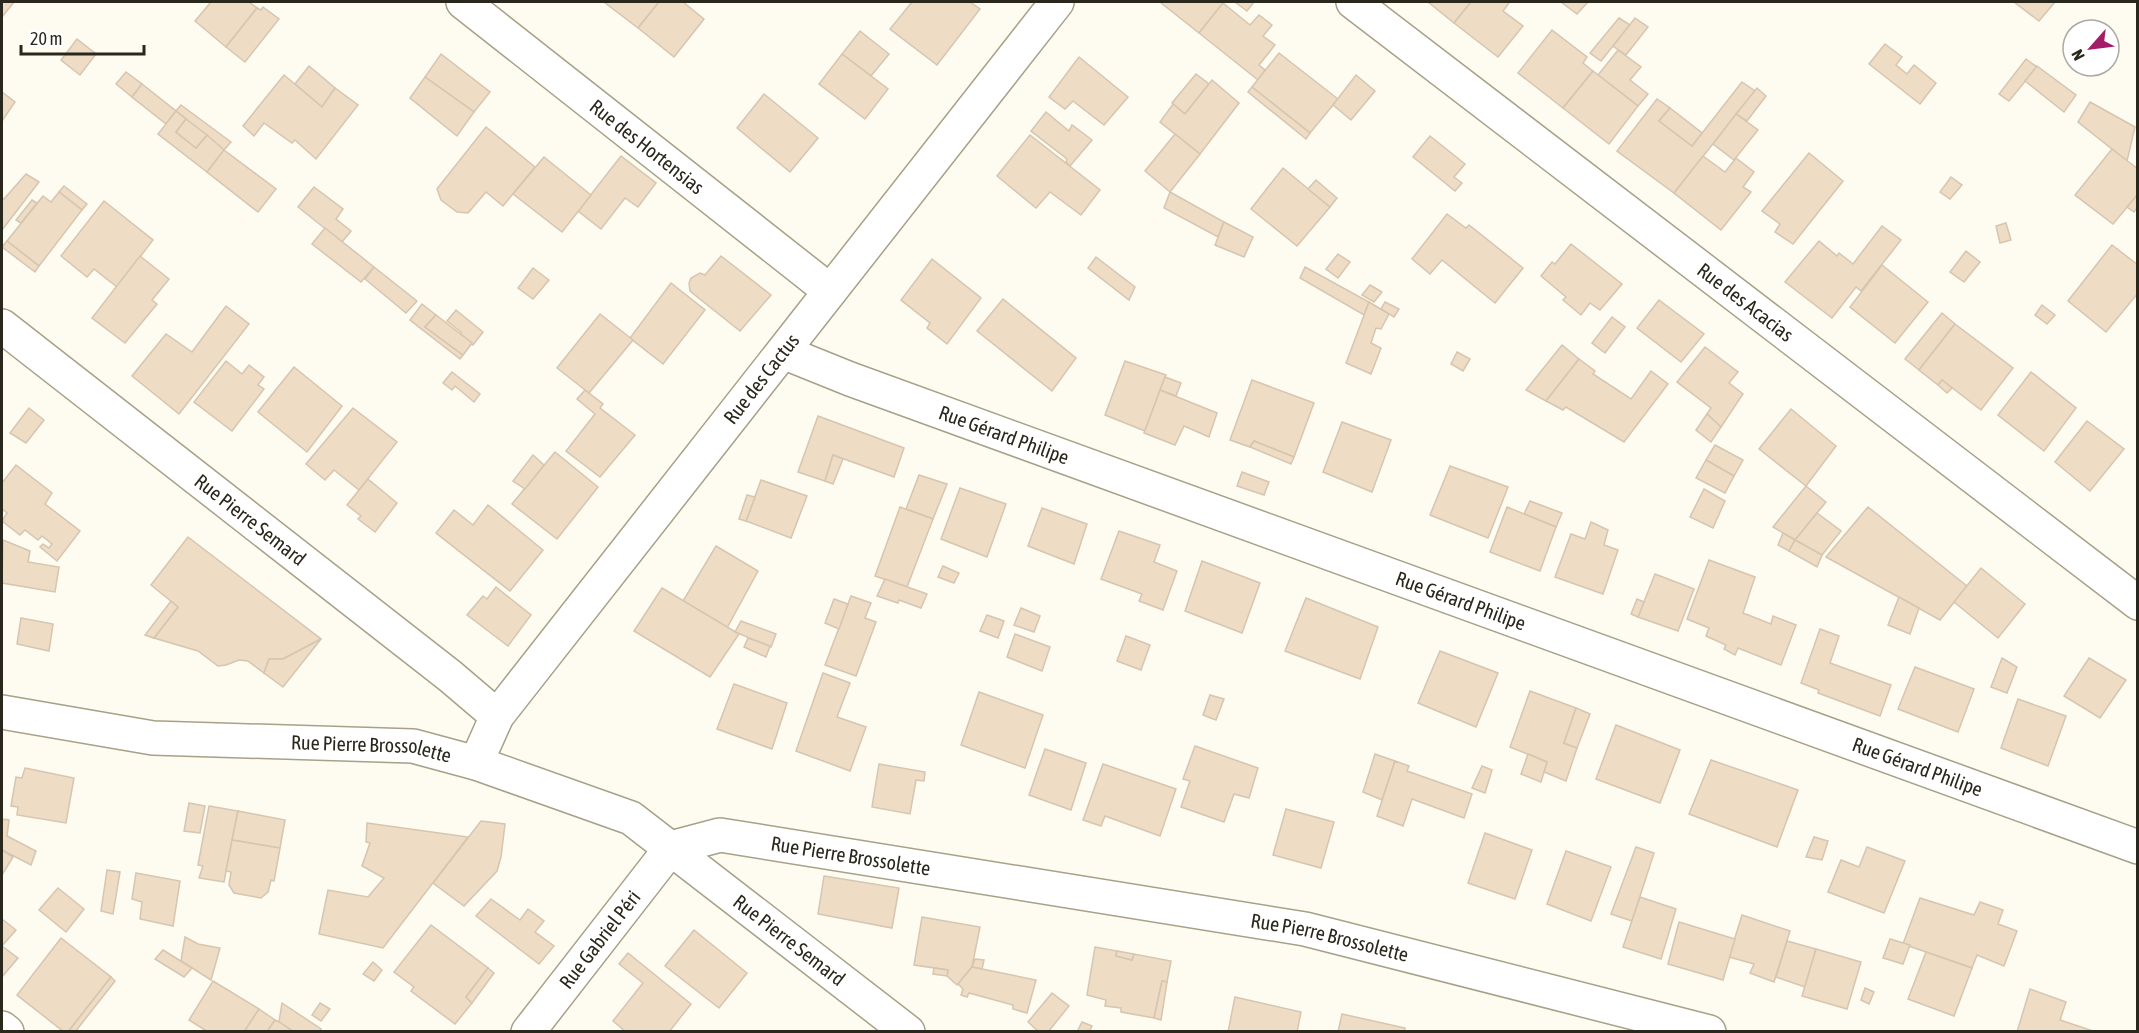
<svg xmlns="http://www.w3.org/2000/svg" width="2139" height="1033" font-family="'Asap Condensed',sans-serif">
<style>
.building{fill:#eedcc5;stroke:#d6c5af;stroke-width:1.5}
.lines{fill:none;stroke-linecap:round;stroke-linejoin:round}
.street-casing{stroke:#a7a187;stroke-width:36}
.secondary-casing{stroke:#a7a187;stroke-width:36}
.street{stroke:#fff;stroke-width:33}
.secondary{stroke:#fff;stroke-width:33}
.labels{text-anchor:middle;stroke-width:5;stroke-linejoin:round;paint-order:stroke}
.street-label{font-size:20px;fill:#2a271d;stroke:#fff}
</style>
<rect width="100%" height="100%" fill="#fefbf0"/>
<g class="building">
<polygon points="2,2 14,2 2,17"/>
<polygon points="211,2 249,2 257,8 226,47 195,21"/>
<polygon points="604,2 659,2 638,28"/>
<polygon points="659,2 683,2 704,19 674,57 638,28"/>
<polygon points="912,2 970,2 980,9 937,65 890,29"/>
<polygon points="1160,2 1221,2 1223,3 1199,33"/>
<polygon points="1235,2 1254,2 1247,11"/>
<polygon points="1428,2 1471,2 1454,23"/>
<polygon points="1471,2 1507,2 1509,3 1503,11 1523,26 1498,57 1454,23"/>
<polygon points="1561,2 1588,2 1577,14"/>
<polygon points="2014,2 2055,2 2039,21"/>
<polygon points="1223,3 1250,25 1259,15 1272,25 1263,36 1275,45 1259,65 1265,70 1258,80 1199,33"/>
<polygon points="263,7 279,19 245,62 226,47 257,8 261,10"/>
<polygon points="1619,18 1630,25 1601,61 1590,53"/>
<polygon points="1635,18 1648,27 1626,55 1613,46"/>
<polygon points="1552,30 1587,57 1583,63 1593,71 1563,108 1518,73"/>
<polygon points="860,31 889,54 871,76 842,54"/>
<polygon points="77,39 96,54 80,75 61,60"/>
<polygon points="1885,44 1902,57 1896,65 1907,74 1914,65 1936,83 1920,104 1869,64"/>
<polygon points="1618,50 1641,67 1630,80 1648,94 1638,106 1598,75"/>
<polygon points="1279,53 1338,99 1310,133 1252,87"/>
<polygon points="441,54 490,92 474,112 425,77"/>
<polygon points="842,54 888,89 865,119 819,84"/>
<polygon points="1079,57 1128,97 1104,125 1073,101 1065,109 1049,97"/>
<polygon points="2026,59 2037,67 2009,101 1999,94"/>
<polygon points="309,66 335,88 322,107 295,84"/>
<polygon points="2037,66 2076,95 2064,112 2025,81"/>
<polygon points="1593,71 1638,106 1609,144 1563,108"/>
<polygon points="126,72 142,84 132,97 116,84"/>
<polygon points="1196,74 1209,84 1185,114 1172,103"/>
<polygon points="284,75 322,107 335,88 358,105 316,159 295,140 292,143 264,123 254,136 243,126"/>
<polygon points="1356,75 1375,91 1351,120 1333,105"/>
<polygon points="425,77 474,112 457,136 410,98"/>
<polygon points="1212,80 1239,103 1200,154 1160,122 1173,104 1185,114"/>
<polygon points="1742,82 1755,91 1674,193 1617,151 1657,99 1670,108 1659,121 1692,146"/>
<polygon points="142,84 176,111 166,124 132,97"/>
<polygon points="1252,87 1310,133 1306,139 1248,92"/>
<polygon points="1757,88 1766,96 1747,121 1736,114"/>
<polygon points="2,92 15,102 2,121"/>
<polygon points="764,94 818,138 790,172 737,128"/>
<polygon points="2090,102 2135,127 2127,161 2078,122"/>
<polygon points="181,105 231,142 224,150 176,111"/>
<polygon points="1670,108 1702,133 1692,146 1659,121"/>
<polygon points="176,111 186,119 176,132 196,148 207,135 224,150 207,172 158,134"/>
<polygon points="1046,112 1069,131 1072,125 1092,140 1070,166 1066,162 1067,159 1031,131"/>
<polygon points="1736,114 1758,130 1734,160 1713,144"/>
<polygon points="186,119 207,135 196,148 176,132"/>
<polygon points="486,127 535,167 503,206 486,192 468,213 457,212 441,200 437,189"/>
<polygon points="1175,134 1200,154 1170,192 1145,171"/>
<polygon points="1030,135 1100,190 1081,215 1050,192 1036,208 997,176"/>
<polygon points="1430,136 1465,164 1454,177 1462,183 1455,191 1413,157"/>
<polygon points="2112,149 2138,169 2138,194 2113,224 2075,195"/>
<polygon points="224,150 276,189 258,212 207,172"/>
<polygon points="1809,153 1843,181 1793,244 1775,232 1780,224 1762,211"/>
<polygon points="621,156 656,183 638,207 625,198 601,229 578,211"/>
<polygon points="1703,156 1725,172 1736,158 1754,172 1743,187 1751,192 1721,230 1674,193"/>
<polygon points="544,157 591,195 562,232 513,194"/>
<polygon points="1283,168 1330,207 1297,246 1251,209"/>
<polygon points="26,174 39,182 2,230 2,198 4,199"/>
<polygon points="1951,177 1962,185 1950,199 1940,192"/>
<polygon points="1316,180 1337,198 1330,207 1308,189"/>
<polygon points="64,186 87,204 82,210 59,192"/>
<polygon points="314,187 343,209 336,219 351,231 342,242 298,207"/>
<polygon points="59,192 82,210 39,266 7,241 43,196 51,202"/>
<polygon points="1170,192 1224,222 1218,237 1164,208"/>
<polygon points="2138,194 2138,207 2134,212 2127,207"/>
<polygon points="32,200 37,203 21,223 16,220"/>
<polygon points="104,201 153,240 117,287 94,269 87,277 61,256"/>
<polygon points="1447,214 1466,228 1469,225 1523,268 1495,303 1442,260 1430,274 1412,259"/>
<polygon points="1224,222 1253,237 1244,257 1215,245"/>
<polygon points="2006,223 2011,240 2000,243 1996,226"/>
<polygon points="1882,226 1901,240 1861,291 1856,287 1832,318 1785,282 1819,241 1837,256 1839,253 1853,264"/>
<polygon points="325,228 374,267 361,282 312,244"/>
<polygon points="7,241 39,266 35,272 2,247"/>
<polygon points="1571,244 1622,284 1600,310 1590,303 1581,315 1563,300 1566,297 1541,276 1552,262 1555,264"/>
<polygon points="2112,245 2138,265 2138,293 2106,332 2068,301"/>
<polygon points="1966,251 1980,262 1964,282 1950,272"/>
<polygon points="1338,254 1350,262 1338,278 1326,269"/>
<polygon points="140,256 169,279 152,300 157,304 125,343 92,318"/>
<polygon points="721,256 771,295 740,331 690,291 689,283 691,278 700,273 705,275"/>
<polygon points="1096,257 1135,287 1129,300 1088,268"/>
<polygon points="932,259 981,298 947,344 927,328 930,323 901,300"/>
<polygon points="1882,265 1928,302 1895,343 1850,307"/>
<polygon points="374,267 417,301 406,313 365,279"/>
<polygon points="1305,267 1369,302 1364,315 1300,278"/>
<polygon points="533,268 549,280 533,299 518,288"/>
<polygon points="671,283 705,310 663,364 630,338"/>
<polygon points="1370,285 1382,292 1374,302 1362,295"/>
<polygon points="1003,299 1076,358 1052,391 977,331"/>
<polygon points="1659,300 1704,334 1681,362 1637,328"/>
<polygon points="1369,302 1389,314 1381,329 1376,328 1371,343 1381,348 1371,374 1346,363"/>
<polygon points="1385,302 1399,309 1394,317 1381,309"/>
<polygon points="422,304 436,315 425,327 463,355 472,343 460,359 410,320"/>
<polygon points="2042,305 2055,315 2047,324 2035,315"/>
<polygon points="226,306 249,324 179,414 132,376 166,334 192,352"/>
<polygon points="456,310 483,332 473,345 461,335 461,332 447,321"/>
<polygon points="1942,313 1955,324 1919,370 1905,359"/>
<polygon points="600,314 633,340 589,393 557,368"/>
<polygon points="436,315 472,343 463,355 425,327"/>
<polygon points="1612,317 1625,327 1605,353 1592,343"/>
<polygon points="1955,324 2013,368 1981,410 1942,380 1938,385 1919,370"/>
<polygon points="1562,345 1579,359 1546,401 1526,390"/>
<polygon points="1705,347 1738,372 1729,383 1743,394 1721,427 1707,414 1711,408 1677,382"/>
<polygon points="1457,352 1470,359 1463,371 1451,364"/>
<polygon points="1579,359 1595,371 1593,374 1631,399 1651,371 1668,384 1624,442 1566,407 1563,410 1546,401"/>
<polygon points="226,361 242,374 249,365 264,377 258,385 264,389 232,431 194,402"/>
<polygon points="1125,361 1166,375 1145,431 1105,415"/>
<polygon points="294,367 342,406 307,452 258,412"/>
<polygon points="452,372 480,394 474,402 455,386 452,390 443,383"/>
<polygon points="2031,372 2076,408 2044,451 1998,415"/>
<polygon points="1165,377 1181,383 1176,396 1160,390"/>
<polygon points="1252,380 1314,403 1294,457 1254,441 1250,447 1230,440"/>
<polygon points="1942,380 1952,388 1947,393 1938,385"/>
<polygon points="585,390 603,404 600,408 635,435 600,477 566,451 595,414 577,399"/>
<polygon points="1160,390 1217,413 1209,437 1184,426 1175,445 1144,433"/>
<polygon points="29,408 44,420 26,443 10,433"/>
<polygon points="353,408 397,442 359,490 334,470 325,480 306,464"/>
<polygon points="1791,409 1836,446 1806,486 1759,449"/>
<polygon points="1707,414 1721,427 1711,442 1696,430"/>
<polygon points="818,416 904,448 894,477 833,455 825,481 798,472"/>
<polygon points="2087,421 2124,449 2090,491 2055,462"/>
<polygon points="1342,422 1391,440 1372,492 1323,472"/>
<polygon points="1254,441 1294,457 1291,464 1250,447"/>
<polygon points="1715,445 1743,460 1734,476 1706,460"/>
<polygon points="555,452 598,487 557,539 512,504"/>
<polygon points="533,455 544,465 525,489 513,481"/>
<polygon points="833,455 843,459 833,484 825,481"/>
<polygon points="1706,460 1734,476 1725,493 1696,478"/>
<polygon points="16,465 52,493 45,504 80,531 57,561 40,547 43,544 49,548 52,544 42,536 38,540 25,530 20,535 2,521 7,513 2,509 2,483"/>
<polygon points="1450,466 1508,487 1488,538 1430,515"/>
<polygon points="1242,472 1269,482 1264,495 1237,486"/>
<polygon points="919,475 947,484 933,519 906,509"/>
<polygon points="368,479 397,503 375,532 358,519 361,516 347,505"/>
<polygon points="761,480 807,496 791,538 746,521"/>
<polygon points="1806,486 1826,502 1795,540 1773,527"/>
<polygon points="960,488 1006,504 987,557 941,539"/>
<polygon points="1704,489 1725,501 1713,528 1690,517"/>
<polygon points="747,495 755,497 746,521 739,519"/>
<polygon points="1530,501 1562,513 1556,527 1524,514"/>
<polygon points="488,505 543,550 510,591 436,533 454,510 473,525"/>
<polygon points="900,507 933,519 907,587 875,576"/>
<polygon points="1507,507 1556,527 1540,571 1490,552"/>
<polygon points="1868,507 1967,586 1940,620 1826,557"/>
<polygon points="1042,508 1087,524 1074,564 1028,546"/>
<polygon points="1817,513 1841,531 1822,555 1795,540"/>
<polygon points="1591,522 1608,530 1604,545 1618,550 1603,594 1555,577 1571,534 1585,539"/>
<polygon points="1119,531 1160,545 1154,562 1177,571 1163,610 1139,601 1142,594 1101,579"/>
<polygon points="1783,533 1795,540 1789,551 1778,545"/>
<polygon points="188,537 321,639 283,659 269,659 264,673 248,661 239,660 226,665 218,666 198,651 154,638 178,607 151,585"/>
<polygon points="3,540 30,551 28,562 59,567 55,592 2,583"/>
<polygon points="1795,540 1822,555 1817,567 1789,551"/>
<polygon points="716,546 758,571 727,628 683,601"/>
<polygon points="1709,560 1755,577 1743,613 1771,624 1773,616 1796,625 1781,665 1738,648 1735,655 1724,649 1726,645 1706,636 1709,628 1687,619"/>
<polygon points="1202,561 1260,583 1242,633 1185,611"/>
<polygon points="943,566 959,573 954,583 938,577"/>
<polygon points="1981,568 2025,604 1998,638 1954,602"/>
<polygon points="1655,574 1694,589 1678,631 1638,617"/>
<polygon points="885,579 927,594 921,608 899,600 898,603 877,596"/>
<polygon points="496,587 531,615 508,646 467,615 483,596 487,599"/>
<polygon points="662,588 739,634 710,677 634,631"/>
<polygon points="851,596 871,603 865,618 876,622 856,676 825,665"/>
<polygon points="1899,597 1919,608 1910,634 1888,625"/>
<polygon points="1306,598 1378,627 1360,679 1285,651"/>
<polygon points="834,599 848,604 839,629 825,623"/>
<polygon points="1637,599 1644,602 1638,617 1631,614"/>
<polygon points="171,601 178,607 154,638 145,635"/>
<polygon points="1021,608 1040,616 1034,632 1014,625"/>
<polygon points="987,615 1004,621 998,638 980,631"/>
<polygon points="21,618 53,624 49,651 17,644"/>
<polygon points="741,621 776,634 771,647 735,632"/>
<polygon points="1820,629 1839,636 1830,663 1891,685 1880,716 1818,693 1819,690 1801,683"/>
<polygon points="1015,634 1050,647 1042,671 1007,657"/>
<polygon points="1126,636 1150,645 1141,670 1117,661"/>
<polygon points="748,638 770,646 766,657 744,647"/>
<polygon points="321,639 283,687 264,673 269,659 283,659"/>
<polygon points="1440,651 1498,673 1476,727 1418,703"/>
<polygon points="2002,658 2017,667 2007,693 1991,687"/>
<polygon points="2089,658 2126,680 2100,718 2064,696"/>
<polygon points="1915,667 1974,689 1958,732 1898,709"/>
<polygon points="823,673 850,683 837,717 866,727 850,771 796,751"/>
<polygon points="734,684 787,703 772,749 717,729"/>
<polygon points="1530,691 1576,708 1564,743 1577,748 1566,781 1544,772 1547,762 1510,747"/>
<polygon points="979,692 1043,715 1025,768 961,745"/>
<polygon points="1210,695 1224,699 1216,720 1203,715"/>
<polygon points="2018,699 2066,716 2048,766 2001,748"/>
<polygon points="1576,708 1590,714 1577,748 1564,743"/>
<polygon points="1616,725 1680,750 1660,803 1596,779"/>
<polygon points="1195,746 1258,768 1249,798 1234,794 1224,822 1181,807 1190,781 1183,779"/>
<polygon points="1045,749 1086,763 1071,810 1029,795"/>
<polygon points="1375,754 1395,761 1382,800 1363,792"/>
<polygon points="1528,754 1547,762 1541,782 1521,774"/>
<polygon points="1711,760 1798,790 1777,847 1689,814"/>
<polygon points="1395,761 1409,766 1407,771 1472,794 1464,818 1412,799 1403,826 1377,816"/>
<polygon points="879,764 925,772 924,781 916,780 910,814 872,807"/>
<polygon points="1103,764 1176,789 1160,836 1105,816 1101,826 1083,820"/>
<polygon points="1482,766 1492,770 1485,793 1472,788"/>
<polygon points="25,768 74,778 66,823 17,815 18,807 11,806 16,777 22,778"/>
<polygon points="189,803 205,806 200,833 184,831"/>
<polygon points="209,806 238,811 224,882 199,878 203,866 198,865"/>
<polygon points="1286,809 1334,822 1321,868 1273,855"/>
<polygon points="238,811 285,820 280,848 232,840"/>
<polygon points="2,819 9,820 7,836 36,851 31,865 2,850"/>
<polygon points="481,821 505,824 501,857 497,871 464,906 433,883"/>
<polygon points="367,823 468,837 383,948 319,934 328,890 368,897 384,878 362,866 370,843 366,842"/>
<polygon points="1485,833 1532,850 1515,899 1468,883"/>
<polygon points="1814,837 1828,841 1822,860 1806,857"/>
<polygon points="232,840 280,848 274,881 271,880 268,892 261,898 234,893 229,885 231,872 226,871"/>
<polygon points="1636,847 1654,853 1632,921 1611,914"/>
<polygon points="1867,847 1905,861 1884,913 1828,892 1841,860 1859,867"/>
<polygon points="2,850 13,857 2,875"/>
<polygon points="1566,851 1611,867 1591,921 1547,904"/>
<polygon points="107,870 120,872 113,914 101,911"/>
<polygon points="136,873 180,881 173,926 140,919 142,902 132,899"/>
<polygon points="824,876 899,888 892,928 818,914"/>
<polygon points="58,888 84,909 66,932 39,910"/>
<polygon points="1640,897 1676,909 1661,959 1623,947"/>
<polygon points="1920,898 1974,915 1980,902 2003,910 1998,924 2017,931 2004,966 1977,955 1972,968 1903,944"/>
<polygon points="491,899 520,920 528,909 544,921 535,932 554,946 539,964 476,916"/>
<polygon points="1742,915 1790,931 1774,982 1750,973 1754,964 1729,957"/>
<polygon points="922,917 980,927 972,967 957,985 947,976 948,970 914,965"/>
<polygon points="2,919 16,930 2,946 18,958 2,977"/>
<polygon points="1679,922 1735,939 1723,980 1668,964"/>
<polygon points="431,925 488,968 466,997 472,1003 455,1024 411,991 414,987 394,972"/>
<polygon points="694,930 747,973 719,1008 665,966"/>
<polygon points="185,937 198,944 220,948 211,980 181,961"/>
<polygon points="61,938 111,977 68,1032 64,1032 17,995"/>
<polygon points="1890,939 1910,945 1903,964 1883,958"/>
<polygon points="1787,941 1816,949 1805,987 1776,977"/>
<polygon points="1095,947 1117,951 1116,956 1132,960 1134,954 1171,961 1167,982 1162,981 1154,1018 1121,1012 1121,1008 1105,1006 1106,1000 1087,995"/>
<polygon points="1816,949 1861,962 1847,1009 1802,996"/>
<polygon points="163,950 192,968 184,977 155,959"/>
<polygon points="1117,951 1134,954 1132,960 1116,956"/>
<polygon points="1926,952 1972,968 1954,1016 1908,999"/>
<polygon points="628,953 691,1004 669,1032 626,1032 613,1021 643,983 619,964"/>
<polygon points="975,959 984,960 982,969 972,967"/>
<polygon points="373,962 382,970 374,981 363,974"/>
<polygon points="972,967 1036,980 1027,1013 1013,1009 1013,1005 969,993 967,997 961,995 963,989 958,984"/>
<polygon points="488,968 494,973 472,1003 466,997"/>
<polygon points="934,968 948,970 947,976 933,974"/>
<polygon points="111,977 115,981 75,1032 68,1032"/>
<polygon points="213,981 259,1009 244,1032 208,1032 189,1020"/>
<polygon points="1162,981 1167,982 1161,1020 1154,1018"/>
<polygon points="1865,988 1874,992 1869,1004 1861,1000"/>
<polygon points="2030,989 2066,1002 2060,1020 2096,1032 2017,1032"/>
<polygon points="1052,993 1069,1006 1048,1032 1039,1032 1028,1022"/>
<polygon points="1235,997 1301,1012 1297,1032 1228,1032"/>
<polygon points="282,1003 321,1029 319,1032 294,1032 279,1022"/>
<polygon points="320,1003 330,1009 321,1021 312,1015"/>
<polygon points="259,1009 275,1020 267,1032 244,1032"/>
<polygon points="1342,1014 1405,1028 1404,1032 1338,1032"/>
<polygon points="275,1020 279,1022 294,1032 267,1032"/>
<polygon points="1082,1022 1092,1026 1089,1032 1077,1032"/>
</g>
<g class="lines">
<g class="street-casing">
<g id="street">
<path id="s1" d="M463,2L830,291"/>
<path id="s2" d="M1353,2L2138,603"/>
<path id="s3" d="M2,326L450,676L497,716"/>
<path id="s4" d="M783,352L850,379L2138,847"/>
<path id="s5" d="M2,712L153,738L413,746L476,763L631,818L908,1032"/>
<path id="s6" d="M476,763L497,716L1057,2"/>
<polyline points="2,1028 7,1032"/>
<path id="s7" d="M528,1032L671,848"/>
</g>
</g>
<g class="secondary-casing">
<g id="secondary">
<path id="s8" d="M671,848L720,835L1305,929L1709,1032"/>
</g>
</g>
<use href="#street" class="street"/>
<use href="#secondary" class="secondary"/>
</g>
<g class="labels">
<g class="street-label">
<text dy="7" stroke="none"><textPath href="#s1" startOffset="234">Rue des Hortensias</textPath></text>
<text dy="7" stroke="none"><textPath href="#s2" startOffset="494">Rue des Acacias</textPath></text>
<text dy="7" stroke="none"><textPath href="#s6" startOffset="480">Rue des Cactus</textPath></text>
<text dy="7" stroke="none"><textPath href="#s4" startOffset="236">Rue Gérard Philipe</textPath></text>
<text dy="7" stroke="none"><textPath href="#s3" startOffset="315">Rue Pierre Semard</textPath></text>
<text dy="7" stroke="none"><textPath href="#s4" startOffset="722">Rue Gérard Philipe</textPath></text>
<text dy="7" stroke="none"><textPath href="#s5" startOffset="372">Rue Pierre Brossolette</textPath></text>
<text dy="7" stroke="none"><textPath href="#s4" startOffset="1208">Rue Gérard Philipe</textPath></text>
<text dy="7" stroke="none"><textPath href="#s8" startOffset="183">Rue Pierre Brossolette</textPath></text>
<text dy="7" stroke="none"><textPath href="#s8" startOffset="669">Rue Pierre Brossolette</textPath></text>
<text dy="7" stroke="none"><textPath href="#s7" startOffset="117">Rue Gabriel Péri</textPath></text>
<text dy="7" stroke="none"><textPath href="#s5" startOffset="843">Rue Pierre Semard</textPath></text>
</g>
</g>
<rect width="2139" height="1033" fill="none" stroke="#2a271d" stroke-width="6"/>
<g transform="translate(2091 48) rotate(242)"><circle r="28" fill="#ffffff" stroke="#aaa9a5" stroke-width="1.5"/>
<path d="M0-4.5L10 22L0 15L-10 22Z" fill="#a31d69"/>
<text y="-9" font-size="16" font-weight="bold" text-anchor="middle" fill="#2a271d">N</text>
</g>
<path d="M21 45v9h123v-9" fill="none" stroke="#2a271d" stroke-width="3"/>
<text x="30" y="45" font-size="18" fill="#2a271d" stroke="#ffffff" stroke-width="4.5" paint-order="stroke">20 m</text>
</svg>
